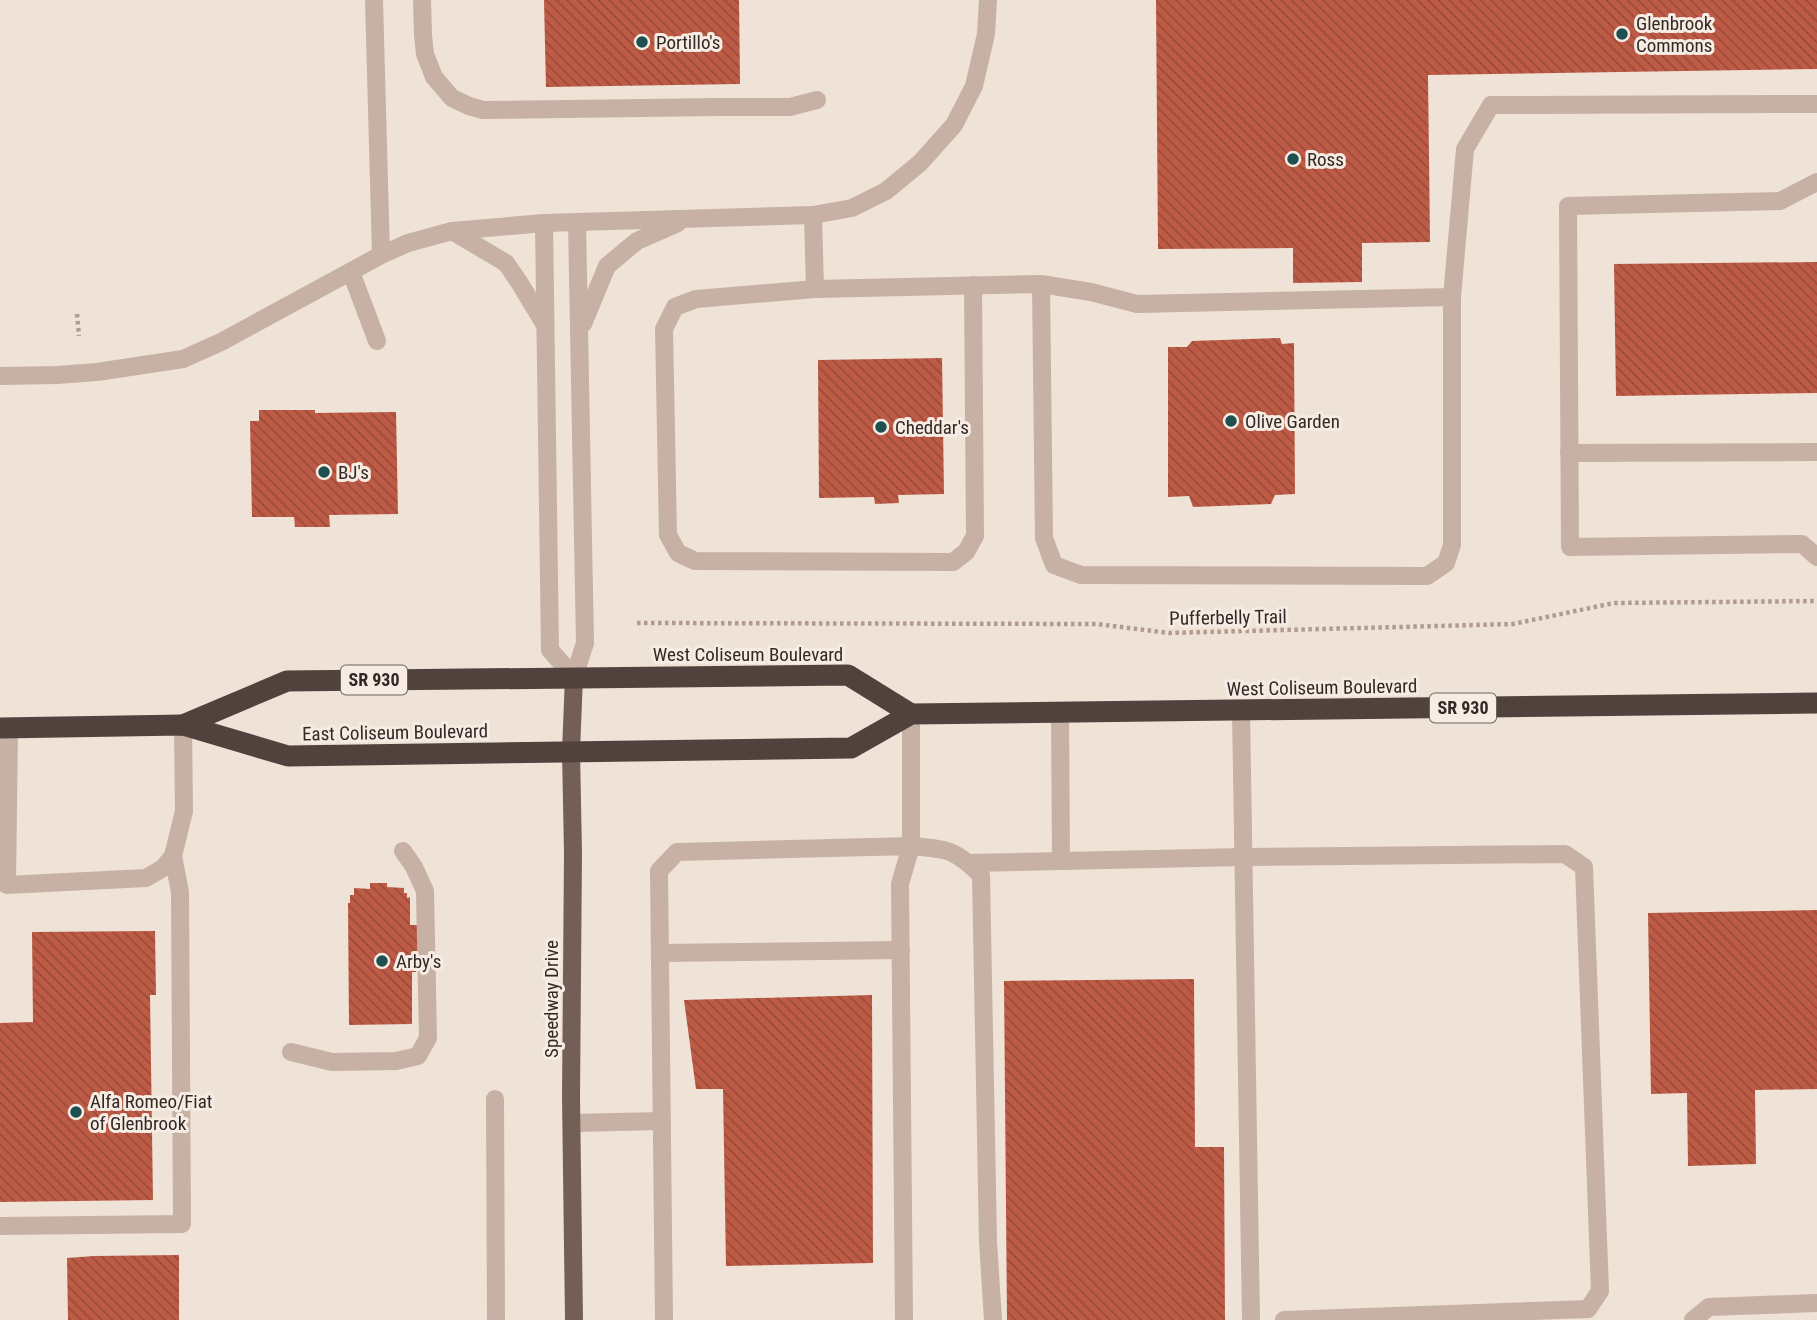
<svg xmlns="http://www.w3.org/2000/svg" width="1817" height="1320" font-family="'Roboto Condensed',sans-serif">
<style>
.building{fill:url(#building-back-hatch)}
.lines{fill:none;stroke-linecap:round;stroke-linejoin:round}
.path{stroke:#b19b8f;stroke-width:4.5;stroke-dasharray:3.5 3.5;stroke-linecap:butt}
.minor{stroke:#c6b1a4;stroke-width:18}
.major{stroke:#735f57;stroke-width:18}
.highway{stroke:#52423d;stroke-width:21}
.poi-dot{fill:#1e5050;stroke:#f7ece3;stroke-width:2.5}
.labels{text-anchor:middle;stroke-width:6;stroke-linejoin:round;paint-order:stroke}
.shield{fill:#f7ece3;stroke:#6d635e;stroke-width:2}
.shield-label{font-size:18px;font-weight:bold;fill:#322825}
.poi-label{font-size:19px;fill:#322825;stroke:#f7ece3;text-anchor:start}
.street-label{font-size:19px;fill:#322825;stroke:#f7ece3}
</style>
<defs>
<pattern id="building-back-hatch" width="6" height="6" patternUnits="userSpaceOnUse" patternTransform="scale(1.75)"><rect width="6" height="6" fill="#be5b46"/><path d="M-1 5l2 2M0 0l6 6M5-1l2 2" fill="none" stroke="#9b4b3a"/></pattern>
</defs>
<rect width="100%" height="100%" fill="#efe2d7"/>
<g class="building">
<polygon points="544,0 739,0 740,84 546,87"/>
<polygon points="1156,0 1817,0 1817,69 1428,75 1430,242 1362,243 1362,282 1293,283 1293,248 1158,249"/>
<polygon points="1817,262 1817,393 1616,396 1614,264"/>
<polygon points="1280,338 1282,344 1294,343 1295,494 1275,495 1271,504 1193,507 1189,496 1168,497 1168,347 1187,347 1192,341"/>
<polygon points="942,358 944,494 898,495 899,503 875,504 874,497 819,498 818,360"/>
<polygon points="259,410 315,410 315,413 396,412 398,514 329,515 330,527 295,527 294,517 252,517 250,421 259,421"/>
<polygon points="370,883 387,883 387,887 404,888 404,893 407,893 407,898 410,897 410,925 419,925 419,951 415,951 416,972 412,972 412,1024 349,1025 348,903 350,903 350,895 354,895 354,888 370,889"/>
<polygon points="1817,910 1817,1089 1755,1090 1756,1164 1688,1166 1687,1093 1651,1094 1648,913"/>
<polygon points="155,931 156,995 150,995 153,1200 0,1202 0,1023 33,1022 32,932"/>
<polygon points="1194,979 1195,1147 1224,1147 1225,1320 1007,1320 1004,981"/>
<polygon points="872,995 873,1263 726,1266 723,1089 696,1089 684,1000"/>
<polygon points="179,1255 179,1320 68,1320 67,1258 94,1256"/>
</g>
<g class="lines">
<g class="path">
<polyline points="77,314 79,336"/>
<polyline points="637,623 1097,624 1169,633 1513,624 1614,603 1817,601"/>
</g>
<g class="minor">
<polyline points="374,0 381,255"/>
<polyline points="422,0 423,35 425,54 434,77 452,98 469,106 483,110 719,107 790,107 817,100"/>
<polyline points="1817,182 1780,201 1568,206 1570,547 1802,544 1817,557"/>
<polyline points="813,215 815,289 1041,284 1091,292 1137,304 1452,297 1465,149 1491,105 1817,104"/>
<polyline points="544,223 550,650 574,677 585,643 577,223"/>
<polyline points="452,231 506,263 519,282 545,325"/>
<polyline points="351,272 377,341"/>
<polyline points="1041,284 1044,538 1054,565 1081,575 1427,576 1446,563 1452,545 1452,297"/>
<polyline points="815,289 696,299 675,307 664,329 668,535 678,553 695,561 953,562 966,552 975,536 973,285"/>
<polyline points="583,324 607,266 637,241 678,223"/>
<polyline points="0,376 57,375 97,372 183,359 221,342 381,255 408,243 452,231 544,223 813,215 852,208 886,191 920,163 954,125 974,86 986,34 988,0"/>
<polyline points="1569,453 1817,452"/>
<polyline points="1241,710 1251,1320"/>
<polyline points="1060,713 1061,861"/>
<path d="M911,714V846C948,849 954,849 981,875L988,1241L993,1320"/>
<polyline points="9,728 7,885 146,878 163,868 173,856 184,811 183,725"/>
<polyline points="969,863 1244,857 1565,854 1584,867 1600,1291 1588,1309 1284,1320"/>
<polyline points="660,953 901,950"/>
<polyline points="291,1052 332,1062 396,1061 418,1056 428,1038 425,891 414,867 403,851"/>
<polyline points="495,1099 496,1320"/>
<polyline points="572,1123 662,1121"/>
<polyline points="0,1226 182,1224 180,892 173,856"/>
<polyline points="664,1320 659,871 677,852 911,846 900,884 904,1320"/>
<polyline points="1693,1320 1709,1307 1817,1303"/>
</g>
<polyline class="major" points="574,677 571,751 573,853 571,1097 574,1320"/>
<g class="highway">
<polyline points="183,725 287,681 848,675 911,714"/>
<polyline points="0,728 183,725 288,756 851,748 911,714 1817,703"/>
</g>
</g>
<g class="poi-dot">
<circle cx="1622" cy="34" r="7"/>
<circle cx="642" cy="42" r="7"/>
<circle cx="1293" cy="159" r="7"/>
<circle cx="1231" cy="421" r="7"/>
<circle cx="881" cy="427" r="7"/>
<circle cx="324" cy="472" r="7"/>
<circle cx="382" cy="961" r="7"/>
<circle cx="76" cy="1112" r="7"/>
</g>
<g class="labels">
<g class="shield">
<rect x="341" y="665.5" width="66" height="29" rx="5"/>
<rect x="1430" y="693.5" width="66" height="29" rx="5"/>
</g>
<g class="shield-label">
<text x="374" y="686">SR 930</text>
<text x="1463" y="714">SR 930</text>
</g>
<g class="poi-label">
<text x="1636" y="30">Glenbrook<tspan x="1636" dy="22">Commons</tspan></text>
<text x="656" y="49">Portillo's</text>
<text x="1307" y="166">Ross</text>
<text x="1245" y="428">Olive Garden</text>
<text x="895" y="434">Cheddar's</text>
<text x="338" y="479">BJ's</text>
<text x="396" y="968">Arby's</text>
<text x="90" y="1108">Alfa Romeo/Fiat<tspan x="90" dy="22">of Glenbrook</tspan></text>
</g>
<g class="street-label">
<text transform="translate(1228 617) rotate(-1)" y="7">Pufferbelly Trail</text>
<text x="748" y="661">West Coliseum Boulevard</text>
<text transform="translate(1322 687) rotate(-1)" y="7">West Coliseum Boulevard</text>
<text transform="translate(395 732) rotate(-1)" y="7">East Coliseum Boulevard</text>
<text transform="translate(551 999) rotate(-90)" y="7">Speedway Drive</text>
</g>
</g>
</svg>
